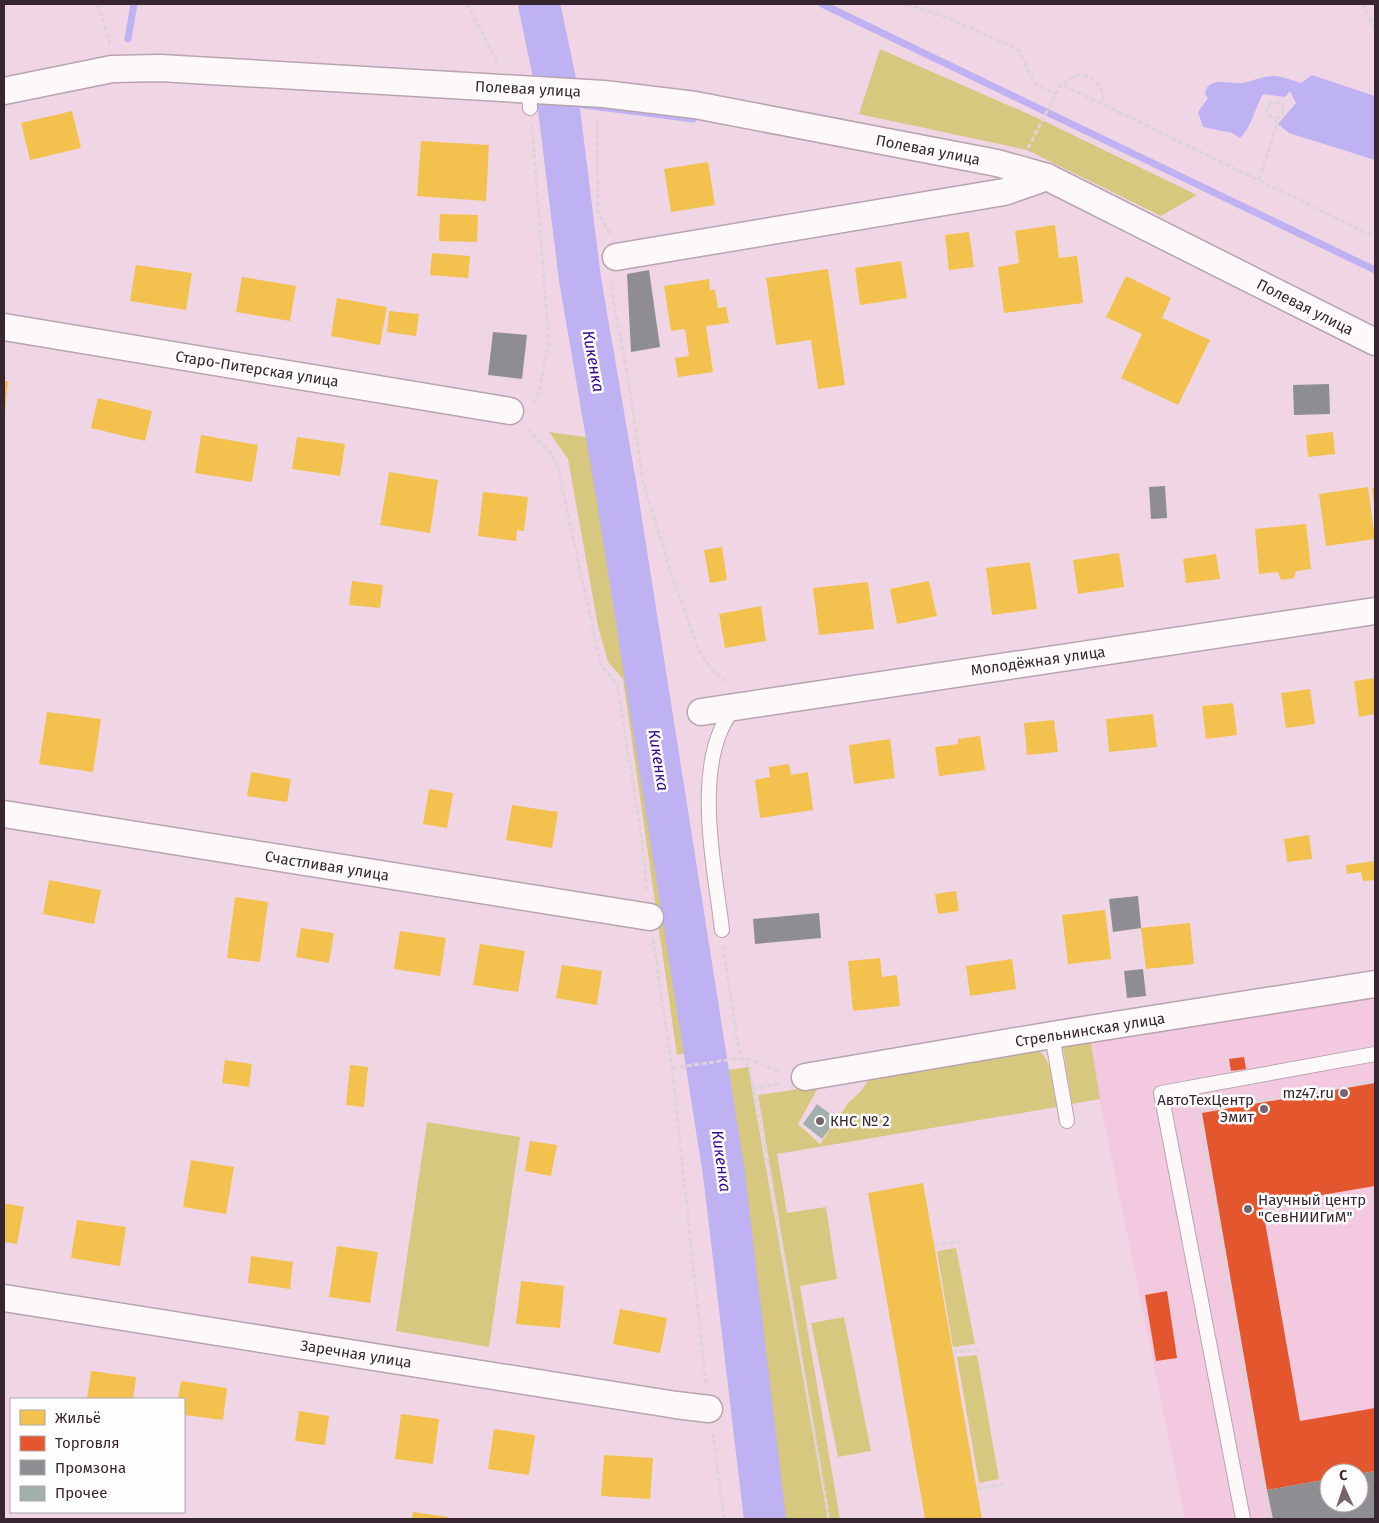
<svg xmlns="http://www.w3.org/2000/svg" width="1379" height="1523" font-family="'Fira Sans',sans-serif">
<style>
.built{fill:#f2c9de;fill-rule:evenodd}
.green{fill:#d7c87f}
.water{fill:#beb2f3}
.homes{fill:#f2c14e}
.shops{fill:#e4572e}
.industry{fill:#8d8d92}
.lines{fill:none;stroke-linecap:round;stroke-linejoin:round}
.stream{stroke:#beb2f3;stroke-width:7}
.river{stroke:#beb2f3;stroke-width:42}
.building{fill:#a2afad}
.service-casing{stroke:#b8a4af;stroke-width:16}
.minor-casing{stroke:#b8a4af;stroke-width:29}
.path{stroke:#dcd4d8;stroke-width:3;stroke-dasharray:5 2.5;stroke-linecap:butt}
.service{stroke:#fdf9fb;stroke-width:14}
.minor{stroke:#fdf9fb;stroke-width:26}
.poi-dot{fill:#78646e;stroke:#fdfdfd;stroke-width:2}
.labels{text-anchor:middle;stroke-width:5;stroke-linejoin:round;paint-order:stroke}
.street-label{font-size:15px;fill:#37262f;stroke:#fdfdfd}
.poi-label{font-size:15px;fill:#37262f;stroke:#fdfdfd;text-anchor:end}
.water-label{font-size:16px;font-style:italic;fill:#37058d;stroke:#fdfdfd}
</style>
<rect width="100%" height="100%" fill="#f0d6e4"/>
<path class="built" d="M1375,995V1519H1185L1100,1101L1090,1038ZM1329,1473H1359V1503H1329Z"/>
<g class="green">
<polygon points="880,49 1042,120 1197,195 1161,216 1027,150 859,114"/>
<polygon points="552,114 565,114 569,125 586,287 608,408 708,1059 704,1061 699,1074 697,1050 677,1055 623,679 608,662 598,626 568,459 549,432 593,438 626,604 549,118"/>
<polygon points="1090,1038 1100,1099 1072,1104 1063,1048 1078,1040"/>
<path d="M1036,1049C1054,1059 1053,1088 1057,1107L777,1154L787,1213L826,1207L837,1279L800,1286L840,1519H829L758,1095L819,1086L798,1124L820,1144L849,1102L862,1090L871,1075Z"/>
<polygon points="749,1067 752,1089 828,1519 774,1519 713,1072"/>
<polygon points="427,1122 520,1137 489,1347 396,1331"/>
<polygon points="956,1248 975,1344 953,1347 937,1251"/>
<polygon points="844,1317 871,1451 838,1457 811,1323"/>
<polygon points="977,1355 999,1479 979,1483 957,1357"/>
</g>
<path class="water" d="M1312,75L1375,96V160L1289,133L1278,124L1296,103L1290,91L1285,97L1263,94C1255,108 1251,128 1240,138L1232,133L1203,127L1198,112L1208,98L1205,94C1207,75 1231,85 1242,83C1253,81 1263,76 1274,76C1283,76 1293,81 1301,83Z"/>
<g class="homes">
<polygon points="72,111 81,148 30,160 21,123"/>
<polygon points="421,141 489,145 486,201 417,196"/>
<polygon points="708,162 715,205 671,212 664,169"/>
<polygon points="440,214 478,215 477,242 439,241"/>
<polygon points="1055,225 1059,258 1077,256 1083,303 1004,313 998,267 1019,263 1015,231"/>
<polygon points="969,232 974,267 949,270 945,235"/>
<polygon points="432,253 470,256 468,278 430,275"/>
<polygon points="901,261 907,298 860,305 855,268"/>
<polygon points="136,265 192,273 186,310 130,301"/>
<polygon points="828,269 845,385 818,389 811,340 776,345 766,278"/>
<polygon points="1126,276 1171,298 1162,318 1210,340 1178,405 1121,378 1142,334 1106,317"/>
<polygon points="242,277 296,286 290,321 236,312"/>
<polygon points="709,279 710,290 715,290 718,308 726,307 729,323 706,326 713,372 678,377 675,358 689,356 685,329 671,331 664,286"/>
<polygon points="337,298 387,307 380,345 331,336"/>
<polygon points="389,311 419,314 416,336 387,332"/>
<polygon points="4,381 8,381 5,409 4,409"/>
<polygon points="98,398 152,411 145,441 91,428"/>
<polygon points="1333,432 1335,454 1308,457 1306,435"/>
<polygon points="201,435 258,445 252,482 195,473"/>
<polygon points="297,437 345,444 340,476 292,469"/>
<polygon points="389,472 438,480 430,533 380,525"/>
<polygon points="1368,487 1375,539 1326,546 1319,494"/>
<polygon points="1372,488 1375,488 1375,505 1374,505"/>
<polygon points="483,492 528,497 524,531 517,530 516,541 478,536"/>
<polygon points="1306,524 1311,569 1296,571 1294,578 1281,580 1278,572 1259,574 1255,529"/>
<polygon points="722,547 727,580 710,583 704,550"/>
<polygon points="1119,553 1124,587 1078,594 1073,560"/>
<polygon points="1216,554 1220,579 1186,583 1183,559"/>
<polygon points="1030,562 1037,609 992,615 986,568"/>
<polygon points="352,581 383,585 380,608 349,605"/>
<polygon points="929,581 937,616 897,624 890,589"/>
<polygon points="868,582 874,629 819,635 813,588"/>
<polygon points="761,606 766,641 725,648 719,614"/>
<polygon points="1375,678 1375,714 1359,717 1354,681"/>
<polygon points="1310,689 1315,724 1286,728 1281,693"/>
<polygon points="1233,703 1237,735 1206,739 1202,706"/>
<polygon points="47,712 101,719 93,772 39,764"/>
<polygon points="1153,714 1157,747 1109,752 1106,719"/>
<polygon points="1054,720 1058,752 1027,755 1024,723"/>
<polygon points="980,736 985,770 939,776 935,747 958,744 958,739"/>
<polygon points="890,739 895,778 854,784 849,745"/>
<polygon points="789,764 791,775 808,772 813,810 760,818 755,780 770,777 769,767"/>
<polygon points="251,772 291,779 287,802 247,796"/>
<polygon points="429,789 453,793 447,828 423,824"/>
<polygon points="512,805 558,812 552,848 506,840"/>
<polygon points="1309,835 1312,859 1287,862 1284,839"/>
<polygon points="1375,861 1375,880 1363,881 1361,872 1347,874 1346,865"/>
<polygon points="49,880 101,890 94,924 43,914"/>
<polygon points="956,891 959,911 938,914 935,894"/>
<polygon points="235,897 268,902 260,962 227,958"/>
<polygon points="1105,910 1111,959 1068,964 1062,915"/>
<polygon points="1190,923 1194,964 1146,969 1141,928"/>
<polygon points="301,928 334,933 329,963 296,957"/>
<polygon points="400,931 446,938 440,976 394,969"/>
<polygon points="480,944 525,951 518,992 473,985"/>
<polygon points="880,958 882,977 897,975 900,1006 853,1011 848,961"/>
<polygon points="1012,959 1016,989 970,996 966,966"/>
<polygon points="562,965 602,971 597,1005 556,998"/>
<polygon points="225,1060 252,1064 249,1087 222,1083"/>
<polygon points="350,1065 368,1067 364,1107 346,1105"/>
<polygon points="530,1141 557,1145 551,1176 525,1171"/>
<polygon points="191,1160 234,1167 226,1214 183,1207"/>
<polygon points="923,1183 934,1245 982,1519 925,1519 868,1193"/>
<polygon points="4,1203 24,1207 17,1244 4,1242"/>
<polygon points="77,1220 126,1227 120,1266 71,1258"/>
<polygon points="337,1246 378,1252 370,1303 329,1297"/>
<polygon points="251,1256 293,1262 290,1289 248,1283"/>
<polygon points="521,1281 564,1286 560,1328 516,1324"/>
<polygon points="620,1309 667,1318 660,1353 613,1344"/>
<polygon points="91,1371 136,1377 133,1399 87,1399"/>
<polygon points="181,1381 227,1388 223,1420 184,1415 184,1399 178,1399"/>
<polygon points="299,1411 329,1416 325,1445 295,1441"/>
<polygon points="401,1414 439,1419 433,1464 395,1459"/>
<polygon points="494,1429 535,1435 529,1475 488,1469"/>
<polygon points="604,1455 653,1458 650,1499 601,1496"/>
<polygon points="413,1512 448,1517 448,1519 412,1519"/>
</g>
<g class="shops">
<polygon points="1244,1057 1246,1069 1231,1071 1229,1059"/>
<polygon points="1375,1083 1375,1186 1262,1205 1300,1421 1375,1408 1375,1471 1359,1474 1329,1473 1329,1479 1267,1490 1202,1113"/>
<polygon points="1167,1291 1177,1358 1156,1361 1145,1295"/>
</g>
<g class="industry">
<polygon points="649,270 660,347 631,352 627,274"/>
<polygon points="493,332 527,335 522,379 488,375"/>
<polygon points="1329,384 1330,414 1294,415 1293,385"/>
<polygon points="1165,486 1167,518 1151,519 1149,487"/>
<polygon points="1138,896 1141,928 1113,932 1109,899"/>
<polygon points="819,913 821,938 755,944 753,919"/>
<polygon points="1143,969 1146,996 1127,998 1124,971"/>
<polygon points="1375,1471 1375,1519 1273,1519 1267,1490 1329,1479 1329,1503 1359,1503 1359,1474"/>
</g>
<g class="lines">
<g class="stream">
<polyline points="822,4 1375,270"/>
<polyline points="128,39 134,4"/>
<polyline points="584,105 693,119"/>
</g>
<polyline class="river" points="539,4 556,85 580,279 617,495 724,1174 765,1519"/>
</g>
<polygon class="building" points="817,1104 837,1119 822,1139 803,1124"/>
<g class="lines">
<g class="service-casing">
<g id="service">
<polyline points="529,89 530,108"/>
<path d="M722,930C715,867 690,759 735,707"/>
<polyline points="1052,1035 1067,1121"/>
<polyline points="1243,1519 1161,1093 1375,1054"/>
</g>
</g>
<g class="minor-casing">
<g id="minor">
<polyline points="4,91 112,69 160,68 604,94 695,105 997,163 1047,177 1375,342"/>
<polyline points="616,257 1004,192 1047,177"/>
<polyline points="4,327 510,411"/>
<polyline points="701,712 1375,611"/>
<polyline points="4,814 650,917"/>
<polyline points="805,1077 1052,1035 1375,984"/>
<polyline points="4,1298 676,1405 709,1409"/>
</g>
</g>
<g class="path">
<polyline points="98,4 110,44"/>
<polyline points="467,4 498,64"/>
<path d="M906,4L943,16L1016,48C1026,57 1026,75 1038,85C1042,89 1050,91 1056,93"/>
<polyline points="1362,4 1375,28"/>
<path d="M1064,85C1080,62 1108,83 1102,103"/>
<circle cx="1275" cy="110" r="8"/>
<polyline points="597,119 598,211 610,234"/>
<polyline points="1028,148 1061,84 1375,237"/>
<polyline points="1259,180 1275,131 1276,119"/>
<polyline points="612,279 613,299 628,377 643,481 671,573 699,651 713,671 729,683"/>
<polyline points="532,402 537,399 549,344 532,126"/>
<polyline points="527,429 550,452 557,464 601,665 617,684 642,839 647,891"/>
<polyline points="653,939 672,1068 706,1385"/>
<polyline points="723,946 737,1039 741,1058 749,1067 764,1141 829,1519"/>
<polyline points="672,1068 741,1058 755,1061 781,1073"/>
<polyline points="752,1089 781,1083"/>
<polyline points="934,1245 960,1242"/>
<polyline points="952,1352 980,1349"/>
<polyline points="713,1433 724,1519"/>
<polyline points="977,1489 1005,1484"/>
<polyline points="1269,1519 1199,1111 1375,1081"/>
</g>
<use href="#service" class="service"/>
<use href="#minor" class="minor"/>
</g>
<g class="poi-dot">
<circle cx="1344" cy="1093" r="5"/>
<circle cx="1264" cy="1109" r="5"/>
<circle cx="820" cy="1121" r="5"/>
<circle cx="1248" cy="1209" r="5"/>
</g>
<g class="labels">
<g class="street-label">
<text transform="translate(528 89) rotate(3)" y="5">Полевая улица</text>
<text transform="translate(928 150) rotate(11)" y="5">Полевая улица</text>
<text transform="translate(1305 307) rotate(27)" y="5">Полевая улица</text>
<text transform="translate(257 369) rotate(9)" y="5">Старо-Питерская улица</text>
<text transform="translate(1038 661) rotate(-8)" y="5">Молодёжная улица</text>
<text transform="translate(327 866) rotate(9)" y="5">Счастливая улица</text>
<text transform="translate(1090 1030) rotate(-9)" y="5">Стрельнинская улица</text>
<text transform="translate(356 1354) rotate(9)" y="5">Заречная улица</text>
</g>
<g class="poi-label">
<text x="1334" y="1098">mz47.ru</text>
<text x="1254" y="1105">АвтоТехЦентр<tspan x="1254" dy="17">Эмит</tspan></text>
<text x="830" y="1126" text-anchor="start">КНС № 2</text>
<text x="1258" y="1205" text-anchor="start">Научный центр<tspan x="1258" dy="17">"СевНИИГиМ"</tspan></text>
</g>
<g class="water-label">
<text transform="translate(594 361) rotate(80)" y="6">Кикенка</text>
<text transform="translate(659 760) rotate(81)" y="6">Кикенка</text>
<text transform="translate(722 1161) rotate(82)" y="6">Кикенка</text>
</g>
</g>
<rect width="1379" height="1523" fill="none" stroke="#37262f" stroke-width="10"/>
<rect x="10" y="1398" width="175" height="115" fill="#fdfdfd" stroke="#aea7ab"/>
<rect x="20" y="1410" width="25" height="15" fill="#f2c14e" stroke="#aea7ab"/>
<text x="55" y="1423" font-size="15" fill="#37262f">Жильё</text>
<rect x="20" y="1436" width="25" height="15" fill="#e4572e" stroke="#aea7ab"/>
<text x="55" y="1448" font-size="15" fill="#37262f">Торговля</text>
<rect x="20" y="1460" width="25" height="15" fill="#8d8d92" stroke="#aea7ab"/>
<text x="55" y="1473" font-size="15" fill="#37262f">Промзона</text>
<rect x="20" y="1486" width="25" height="15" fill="#a2afad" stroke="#aea7ab"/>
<text x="55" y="1498" font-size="15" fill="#37262f">Прочее</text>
<g transform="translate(1344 1488) rotate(357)"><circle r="24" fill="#fdfdfd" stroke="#aea7ab"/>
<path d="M0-4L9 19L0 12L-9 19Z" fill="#78646e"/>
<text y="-8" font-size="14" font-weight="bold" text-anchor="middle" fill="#37262f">С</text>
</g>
</svg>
